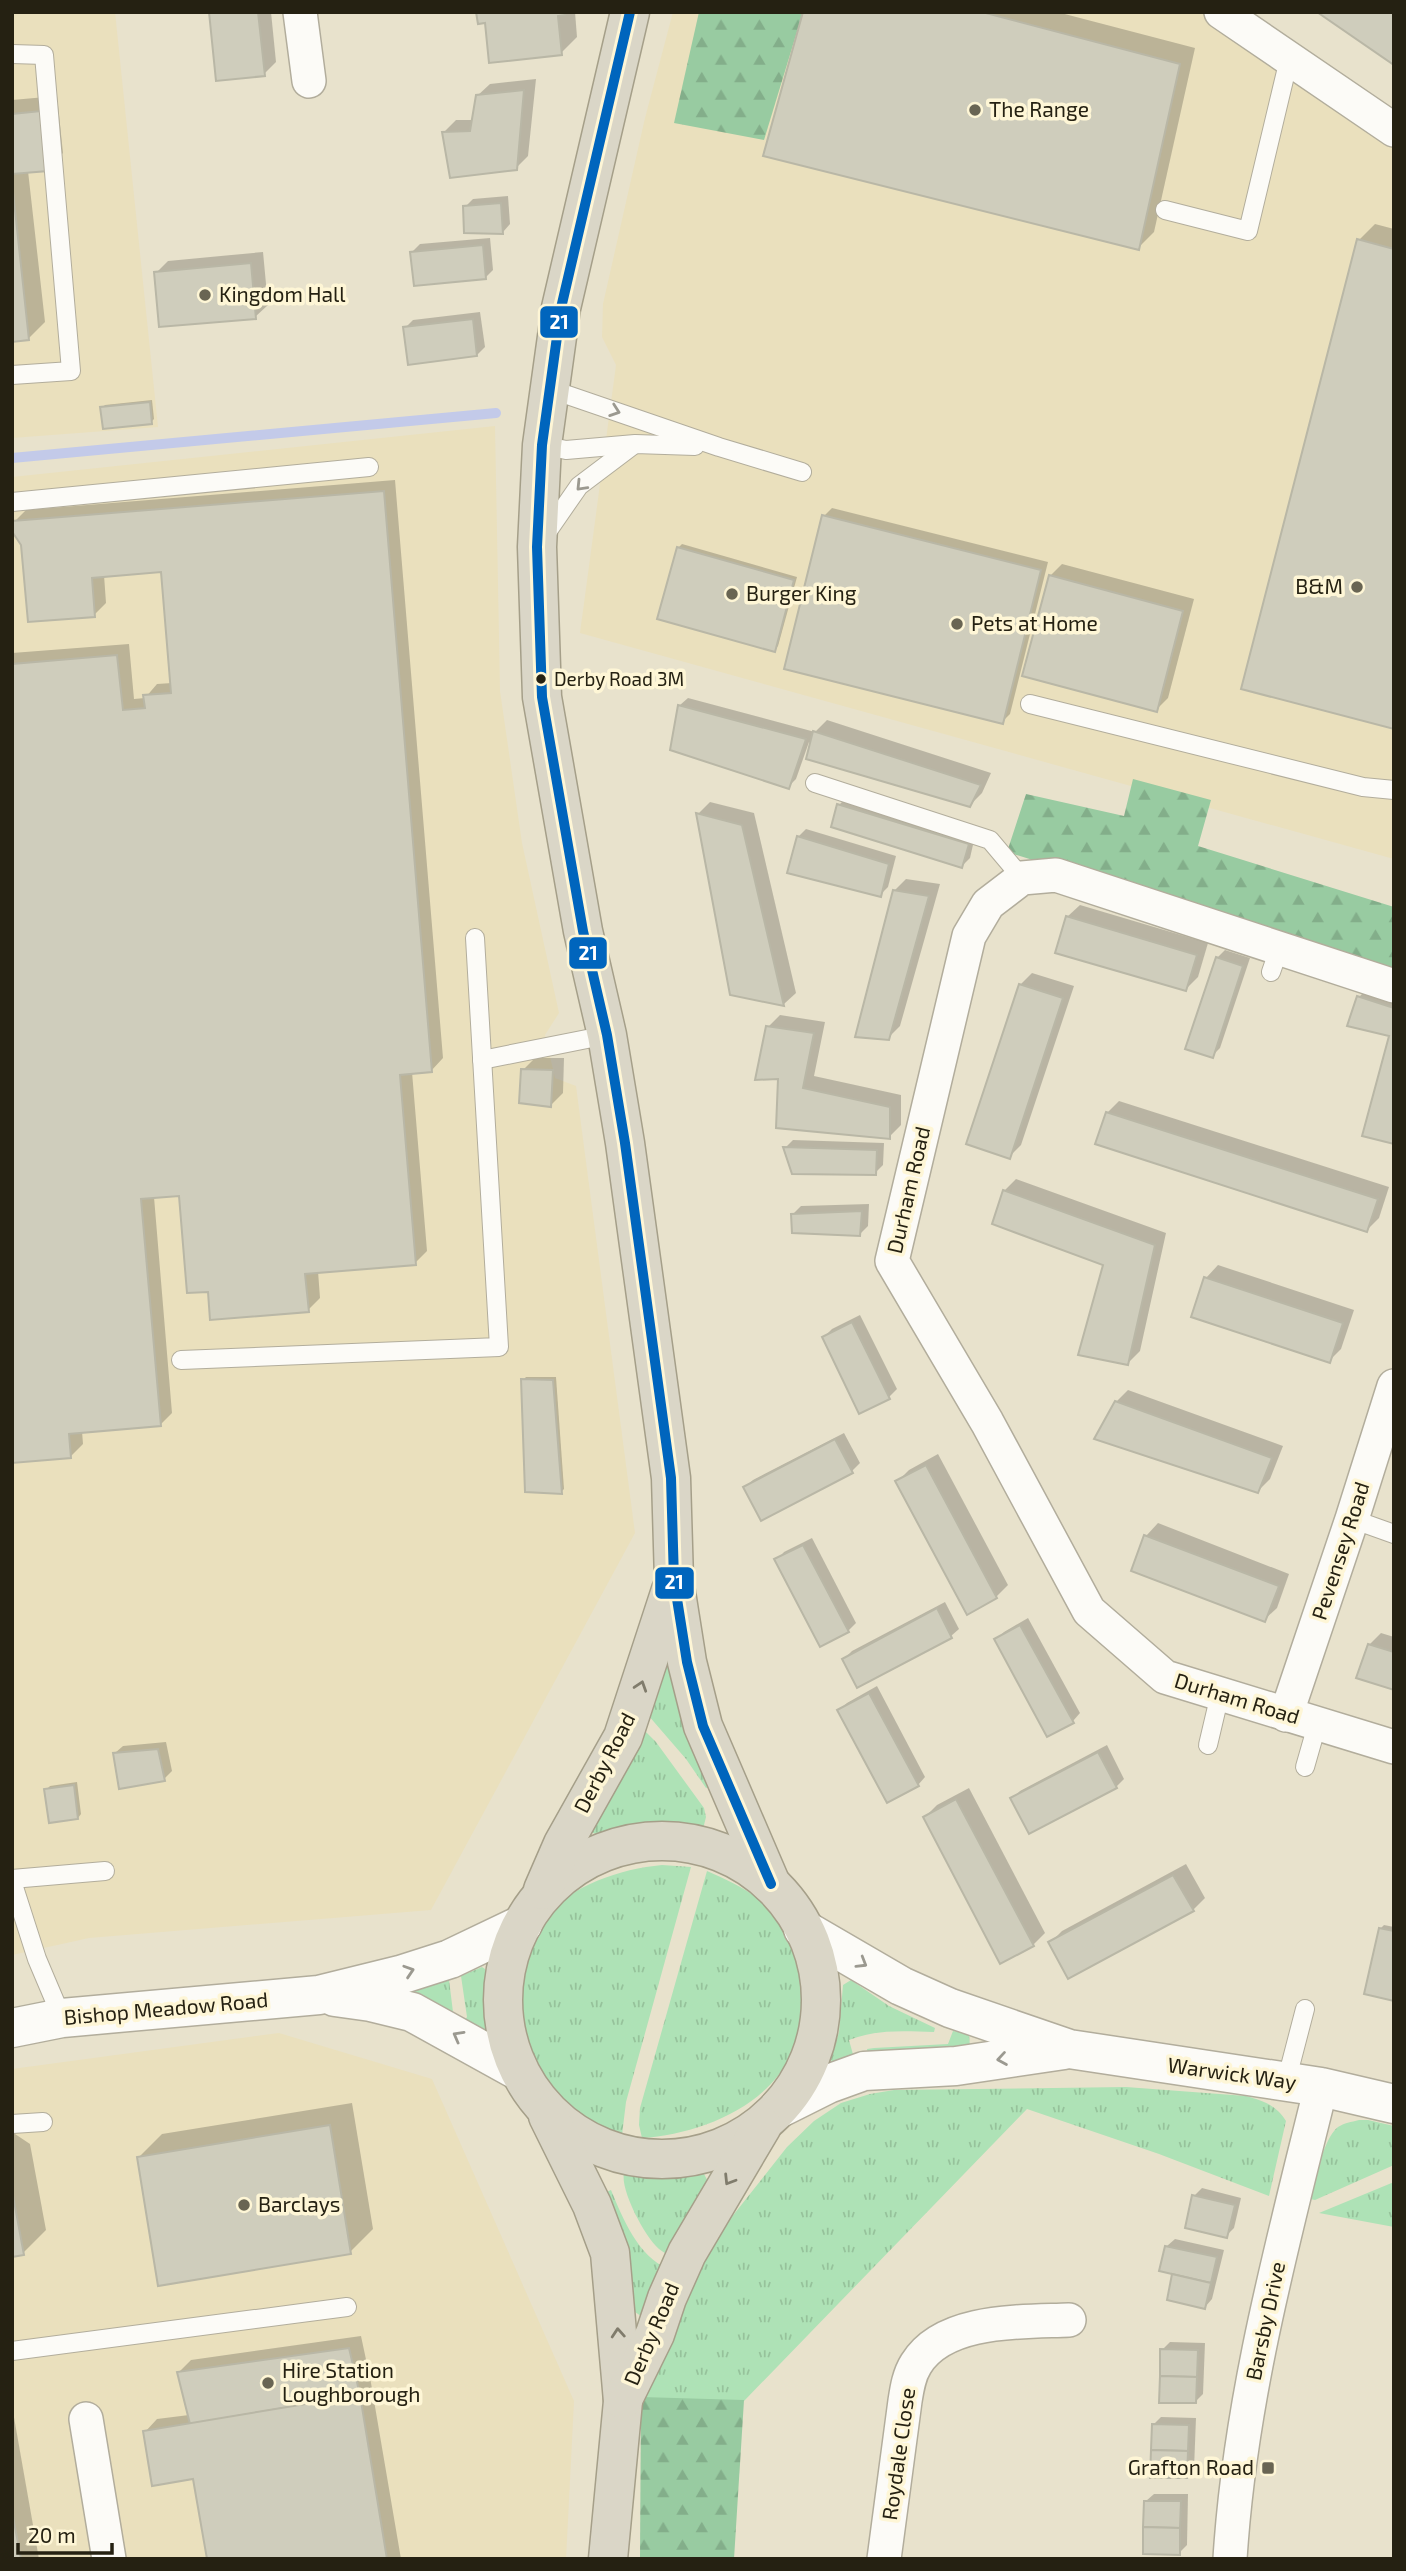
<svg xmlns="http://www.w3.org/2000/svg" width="1406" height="2571" font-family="'Exo 2',sans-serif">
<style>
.built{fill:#eae0bd}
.grass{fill:url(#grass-tufts)}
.forest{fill:url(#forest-firs)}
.shadow{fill:#0003}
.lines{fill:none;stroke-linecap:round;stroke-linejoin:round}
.stream{stroke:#c3cae9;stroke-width:10}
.building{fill:#cfcdbc;stroke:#b9b7a6;stroke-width:2}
.lane-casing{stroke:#b2ad9c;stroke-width:20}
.street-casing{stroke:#b2ad9c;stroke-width:36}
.secondary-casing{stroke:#b2ad9c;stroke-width:41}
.highway-casing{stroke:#a59f89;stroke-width:41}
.lane{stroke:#fcfbf7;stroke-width:18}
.street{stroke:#fcfbf7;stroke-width:33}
.secondary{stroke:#fcfbf7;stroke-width:38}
.highway{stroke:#dad6c7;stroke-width:38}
.bus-1-casing{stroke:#fef6d6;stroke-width:16}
.bus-1{stroke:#0065bd;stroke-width:10}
.oneway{stroke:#9b9990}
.oneway2{stroke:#807c6c}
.poi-dot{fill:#696553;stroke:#fef6d6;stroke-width:2.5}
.bus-dot{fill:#252112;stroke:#fef6d6;stroke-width:2.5}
.labels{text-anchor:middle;stroke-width:7;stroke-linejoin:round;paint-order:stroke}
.bus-label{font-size:19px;fill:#252112;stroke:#fef6d6;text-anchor:start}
.poi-label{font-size:21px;fill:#252112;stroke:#fef6d6;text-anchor:start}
.street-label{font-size:21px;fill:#252112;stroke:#fef6d6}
.line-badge{stroke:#fef6d6;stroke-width:2.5}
.badge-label{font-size:19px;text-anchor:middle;font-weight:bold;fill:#fff}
</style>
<defs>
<pattern id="grass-tufts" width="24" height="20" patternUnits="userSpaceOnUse" patternTransform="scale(1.75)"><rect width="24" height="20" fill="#aee2b6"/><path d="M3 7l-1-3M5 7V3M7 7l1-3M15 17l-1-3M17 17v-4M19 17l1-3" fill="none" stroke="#96c29b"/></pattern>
<pattern id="forest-firs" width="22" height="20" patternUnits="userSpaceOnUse" patternTransform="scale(1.75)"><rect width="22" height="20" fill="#98cba1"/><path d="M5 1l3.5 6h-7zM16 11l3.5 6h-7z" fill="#83ae8a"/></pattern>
</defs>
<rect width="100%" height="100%" fill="#e8e2cc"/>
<g class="built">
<polygon points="12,12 115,12 158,427 12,438"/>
<polygon points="673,12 1221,12 1394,130 1394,859 580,633 616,365 602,337 603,304 645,118"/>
<polygon points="495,426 500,691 522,843 559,1013 545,1035 555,1078 576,1086 635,1533 431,1910 89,1938 12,1955 12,477"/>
<polygon points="279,2033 432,2079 574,2401 566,2559 12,2559 12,2069"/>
</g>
<g class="grass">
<polygon points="664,1665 675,1669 712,1786 706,1788 686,1759 648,1715"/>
<path d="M642,1728L656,1742L704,1808L706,1817L703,1829C678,1824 648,1823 623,1829C613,1831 600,1838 591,1832Z"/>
<path d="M662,1865L691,1867L626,2102L622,2135C593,2127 567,2108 549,2084C516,2041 506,1963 543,1919C571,1885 620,1869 662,1865Z"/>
<path d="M707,1871C725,1879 743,1887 759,1899C778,1914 792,1938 800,1961C806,1982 805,1999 801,2019C798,2032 796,2044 791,2055C765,2109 697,2134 642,2138L639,2125L640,2108Z"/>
<polygon points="482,1967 485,1969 489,2030 479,2033 463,2023 467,2017 461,1976"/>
<polygon points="449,1980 453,2012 451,2015 413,1999 416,1986"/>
<path d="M851,1980L889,2006L935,2028L934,2032C904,2031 877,2029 849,2040L854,2058L834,2066L831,2060L839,2032L843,1985Z"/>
<polygon points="953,2031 969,2034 970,2047 868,2054 867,2049 874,2048 948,2044"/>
<path d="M1126,2087L1246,2096C1264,2101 1276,2105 1286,2121L1269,2196L1159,2154L1027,2109L744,2401L637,2399L688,2282L727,2223L787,2147L814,2121L841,2103L870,2094L894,2090Z"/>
<path d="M1359,2120H1368L1394,2126V2165L1315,2200L1310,2199C1315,2181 1323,2139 1338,2127C1344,2123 1351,2122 1359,2120Z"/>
<path d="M624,2173L659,2177L704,2174L712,2189L673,2257C668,2255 663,2252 659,2249C645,2237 620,2190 624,2173Z"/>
<polygon points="1394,2182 1394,2227 1319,2213"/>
<path d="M611,2190C623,2219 638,2256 668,2269L641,2316L635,2312L628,2262L604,2193Z"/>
</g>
<g class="forest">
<polygon points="699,12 803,12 764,140 674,123"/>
<polygon points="1133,779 1211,800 1198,846 1394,907 1394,973 1007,852 1026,794 1124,816"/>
<polygon points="641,2397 744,2400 734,2559 640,2559"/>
</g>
<g class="shadow">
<polygon points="211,12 271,12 276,62 264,74"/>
<polygon points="478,12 575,12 577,37 561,53 487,21"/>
<polygon points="805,12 1057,12 1195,48 1154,232 1138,248"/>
<polygon points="536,79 528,156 516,168 444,132 456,120 473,120 477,96 490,84"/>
<polygon points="57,96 63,153 47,169 28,171 45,322 29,338 12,340 12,100"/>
<polygon points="508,196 510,224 503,232 465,207 473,199"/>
<polygon points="1375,224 1394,229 1394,727 1359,240"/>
<polygon points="490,238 493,270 485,278 412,252 420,244"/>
<polygon points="263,252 268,305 255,317 156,273 168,261"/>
<polygon points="480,312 485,347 477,355 405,328 413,320"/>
<polygon points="152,400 154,419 151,422 102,408 105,405"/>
<polygon points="395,480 443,1058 431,1071 412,1072 427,1251 415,1263 318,1271 320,1298 308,1310 210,1290 180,1194 154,1197 172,1413 160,1425 82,1431 83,1444 71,1456 12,1461 12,653 129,644 134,699 145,698 157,684 172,683 163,570 104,575 106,603 94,615 23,544 14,522 26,510"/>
<polygon points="832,508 1048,562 1010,714 1002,722 824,516"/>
<polygon points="682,544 797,577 778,646 774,650 678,548"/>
<polygon points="1062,564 1194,599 1168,698 1156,710 1050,576"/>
<polygon points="688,698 815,732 827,720 991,773 982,793 970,805 809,742 796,779 788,787 672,748 680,705"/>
<polygon points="847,797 975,836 970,858 962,866 839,805"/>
<polygon points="710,802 754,813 796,993 784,1004 731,994 698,814"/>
<polygon points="806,829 896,856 888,887 880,895 798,837"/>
<polygon points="906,879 940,884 900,1026 888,1038 894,891"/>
<polygon points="1080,905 1208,943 1198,977 1186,989 1067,917"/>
<polygon points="1225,950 1250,958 1220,1048 1212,1056 1217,958"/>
<polygon points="1032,973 1074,986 1021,1145 1009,1157 1020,985"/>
<polygon points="1371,985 1394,992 1394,1143 1391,1035 1359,997"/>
<polygon points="780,1015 825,1022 814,1076 901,1095 901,1125 889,1137 780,1077 768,1027"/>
<polygon points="535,1058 564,1058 563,1093 551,1105 523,1070"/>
<polygon points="1119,1101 1389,1187 1379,1218 1367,1230 1107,1113"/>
<polygon points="793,1140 884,1143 883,1165 875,1173 785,1148"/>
<polygon points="1016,1179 1166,1233 1140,1351 1128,1363 1105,1264 1004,1191"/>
<polygon points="869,1204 868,1226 860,1234 793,1214 801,1206"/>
<polygon points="1218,1265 1354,1310 1341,1349 1329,1361 1194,1316 1206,1278"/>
<polygon points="860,1315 897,1389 889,1397 824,1337 832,1329"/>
<polygon points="526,1377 556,1377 564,1489 561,1492 523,1380"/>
<polygon points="1128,1390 1283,1446 1270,1479 1258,1491 1116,1402"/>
<polygon points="844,1433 860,1463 852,1471 745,1487 753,1480"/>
<polygon points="938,1454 1008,1585 996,1597 897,1482 909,1470"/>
<polygon points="1158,1523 1289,1574 1277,1608 1264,1620 1133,1570 1146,1536"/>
<polygon points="812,1538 856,1623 848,1631 777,1560 784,1552"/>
<polygon points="945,1602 959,1629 951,1636 858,1686 844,1659 852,1651"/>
<polygon points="1028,1618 1080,1713 1073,1721 996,1640 1004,1632"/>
<polygon points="1381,1633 1394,1637 1394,1688 1369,1645"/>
<polygon points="877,1686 925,1777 918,1785 839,1710 847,1703"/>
<polygon points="166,1742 172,1771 164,1779 115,1753 123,1746"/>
<polygon points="1107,1745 1124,1779 1116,1787 1012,1799 1020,1791"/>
<polygon points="77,1782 81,1814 78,1818 46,1790 50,1786"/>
<polygon points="969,1788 1045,1933 1033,1945 925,1817 937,1805"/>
<polygon points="1186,1864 1205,1898 1193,1910 1050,1943 1062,1931"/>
<polygon points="1384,1925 1394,1927 1394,1999 1381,1928"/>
<polygon points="352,2103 373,2229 350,2252 139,2157 162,2134"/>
<polygon points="12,2132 30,2144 46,2230 23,2253 12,2255"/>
<polygon points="1202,2188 1241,2198 1234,2228 1226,2236 1194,2196"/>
<polygon points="1175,2239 1224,2250 1212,2299 1205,2307 1174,2273 1162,2270 1167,2246"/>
<polygon points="361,2336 371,2383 401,2559 209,2559 195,2477 145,2432 157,2419 189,2415 179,2372 191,2360"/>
<polygon points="1170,2342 1205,2343 1203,2394 1195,2402 1162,2350"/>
<polygon points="12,2406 39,2559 12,2559"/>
<polygon points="1161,2417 1196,2418 1194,2469 1187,2477 1153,2425"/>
<polygon points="1154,2494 1188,2494 1187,2545 1179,2553 1146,2501"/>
</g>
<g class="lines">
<polyline class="stream" points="12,458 496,413"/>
</g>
<g class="building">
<polygon points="209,12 258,12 265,76 216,81"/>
<polygon points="476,12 564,12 565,15 558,16 562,55 489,63 485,23 478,24"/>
<polygon points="803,12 982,12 1180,64 1139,250 763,156"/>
<polygon points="1317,12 1394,12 1394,65"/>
<polygon points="524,90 517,170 450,178 442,132 470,131 476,95"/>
<polygon points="41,111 48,171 12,174 12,114"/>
<polygon points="12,182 29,340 12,342"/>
<polygon points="501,203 503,234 464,233 463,206"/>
<polygon points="1357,239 1394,249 1394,729 1241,689"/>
<polygon points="483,245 486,279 414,286 410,252"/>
<polygon points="251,263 256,319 159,327 154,272"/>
<polygon points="473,319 477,356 408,365 403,327"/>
<polygon points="150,402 152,424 103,429 100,407"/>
<polygon points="384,491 432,1072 400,1075 416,1265 305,1274 309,1312 210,1320 208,1292 187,1293 179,1196 141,1199 161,1426 69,1434 71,1458 12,1463 12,664 117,655 123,710 145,708 143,695 171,693 161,572 92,578 95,617 28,622 21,545 13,533 12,521"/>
<polygon points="822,515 1041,570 1003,724 784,669"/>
<polygon points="677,547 794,580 775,652 657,619"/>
<polygon points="1049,575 1183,611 1157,712 1022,676"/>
<polygon points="678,705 806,739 789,789 670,750"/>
<polygon points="813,731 981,785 970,807 806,759"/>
<polygon points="837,804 969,844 962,868 831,827"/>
<polygon points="696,813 742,825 784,1006 730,995"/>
<polygon points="797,836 889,864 881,897 787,873"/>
<polygon points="893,890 929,896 889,1040 855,1037"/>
<polygon points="1066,916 1197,955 1186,991 1055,953"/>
<polygon points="1216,957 1243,966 1213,1058 1185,1049"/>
<polygon points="1019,984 1063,998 1010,1159 966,1144"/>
<polygon points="1357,996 1394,1008 1394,1144 1362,1136 1389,1036 1347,1026"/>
<polygon points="766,1026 814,1033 803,1088 890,1107 890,1139 776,1128 778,1079 755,1080"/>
<polygon points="521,1069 553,1070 551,1107 519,1103"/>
<polygon points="1106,1112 1378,1199 1367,1232 1095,1144"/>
<polygon points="783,1147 877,1150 876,1175 792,1174"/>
<polygon points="1003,1190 1155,1245 1128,1365 1078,1355 1103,1265 992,1224"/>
<polygon points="862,1211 860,1236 792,1233 791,1214"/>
<polygon points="1204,1277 1343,1323 1330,1363 1191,1317"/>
<polygon points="852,1322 890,1399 859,1414 822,1337"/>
<polygon points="521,1379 553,1380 562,1494 525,1492"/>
<polygon points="1115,1401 1272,1458 1258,1493 1094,1439"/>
<polygon points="835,1439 853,1473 761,1521 743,1487"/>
<polygon points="926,1465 997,1598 967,1615 895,1481"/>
<polygon points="1144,1535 1279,1586 1265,1622 1131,1571"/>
<polygon points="803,1545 849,1632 820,1647 774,1559"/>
<polygon points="937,1608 952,1638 857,1688 842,1659"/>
<polygon points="1020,1625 1074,1723 1047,1737 994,1639"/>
<polygon points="1368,1644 1394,1652 1394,1690 1356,1678"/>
<polygon points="869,1693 919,1786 887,1803 837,1710"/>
<polygon points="158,1749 165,1781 119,1789 113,1753"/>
<polygon points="1098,1752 1117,1788 1029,1834 1010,1798"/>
<polygon points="74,1785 78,1819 49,1823 44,1789"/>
<polygon points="956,1799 1034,1946 1000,1964 923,1817"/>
<polygon points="1173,1875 1194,1911 1068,1979 1048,1942"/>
<polygon points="1379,1928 1394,1931 1394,2001 1364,1994"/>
<polygon points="330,2125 351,2254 158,2286 137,2157"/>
<polygon points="12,2190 24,2255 12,2257"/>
<polygon points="1192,2195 1235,2205 1227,2238 1185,2228"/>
<polygon points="1165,2246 1217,2257 1211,2283 1159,2271"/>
<polygon points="1172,2274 1211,2283 1205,2309 1167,2300"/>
<polygon points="349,2348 360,2395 190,2424 177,2372"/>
<polygon points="1160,2349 1198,2350 1197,2377 1160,2376"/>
<polygon points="1160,2376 1197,2377 1196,2403 1159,2403"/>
<polygon points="360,2395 387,2559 207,2559 193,2479 152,2486 143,2431"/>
<polygon points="1152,2424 1189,2425 1188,2451 1151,2450"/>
<polygon points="1151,2450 1188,2451 1187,2478 1150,2478"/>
<polygon points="1144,2501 1181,2501 1180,2528 1143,2527"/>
<polygon points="12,2511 21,2559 12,2559"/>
<polygon points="1143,2527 1180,2528 1180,2555 1143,2554"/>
</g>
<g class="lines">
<g class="lane-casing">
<g id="lane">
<polyline points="12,54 44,55 71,371 12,375"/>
<polyline points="1165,210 1248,231 1289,59"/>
<polyline points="550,389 719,447 802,472"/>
<polyline points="542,445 566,450 635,444 695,446"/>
<polyline points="12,502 369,467"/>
<polyline points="545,535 579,486 632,446"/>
<polyline points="1030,704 1363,787 1394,790"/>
<polyline points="815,783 990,840 1022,878"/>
<polyline points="1271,972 1279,949"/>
<polyline points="482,1060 607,1035"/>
<polyline points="181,1360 499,1347 475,938"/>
<polyline points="1352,1519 1394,1534"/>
<polyline points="1208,1745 1220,1694"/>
<polyline points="1305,1767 1317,1725"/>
<polyline points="12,1879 105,1871"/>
<polyline points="12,1881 37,1959 62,2018"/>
<polyline points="1286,2082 1305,2009"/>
<polyline points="12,2124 43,2122"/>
<polyline points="12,2351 347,2307"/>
</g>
</g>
<g class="street-casing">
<g id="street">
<polyline points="300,12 309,81"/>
<polyline points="1221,12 1394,130"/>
<polyline points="1394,986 1056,875 1022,878 988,904 969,936 892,1261 987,1422 1089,1611 1165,1677 1394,1747"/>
<polyline points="1286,1715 1352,1519 1394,1386"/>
<polyline points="86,2419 109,2559"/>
<path d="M884,2559L905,2401C907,2388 909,2375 916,2364C944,2318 1023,2322 1069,2320"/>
<path d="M1230,2559C1240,2398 1283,2242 1321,2087"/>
</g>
</g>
<g class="secondary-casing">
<g id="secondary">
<polyline points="803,1929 901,1986 950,2008 1069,2049 1321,2087 1394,2104"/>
<polyline points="335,1997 371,2002 412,2012 517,2070"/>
<polyline points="12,2028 62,2018 319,1995 400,1975 450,1959 523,1924"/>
<polyline points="778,2109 828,2084 864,2071 956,2066 1064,2050"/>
</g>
</g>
<g class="highway-casing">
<g id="highway">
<polyline points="630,12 561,308 542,445 537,547 542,697 583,931 607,1035 625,1143 671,1478 674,1580 687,1662 703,1726 771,1884"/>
<circle cx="662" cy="2000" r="159"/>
<polyline points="543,1890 563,1844 623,1737 671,1590"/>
<polyline points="548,2116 592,2205 610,2253 623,2401 608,2559"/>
<polyline points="623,2399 655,2334 667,2298 687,2253 762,2126"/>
</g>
</g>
<use href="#lane" class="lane"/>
<use href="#street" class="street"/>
<use href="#secondary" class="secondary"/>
<use href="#highway" class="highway"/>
<g class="bus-1-casing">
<polyline id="bus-1" points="630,12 561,308 542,445 537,547 542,697 583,931 607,1035 625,1143 671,1478 674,1580 687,1662 703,1726 771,1884"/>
</g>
<use href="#bus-1" class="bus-1"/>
</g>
<defs><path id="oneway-chevron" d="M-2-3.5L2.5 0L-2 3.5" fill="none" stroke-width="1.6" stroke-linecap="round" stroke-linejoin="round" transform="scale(1.75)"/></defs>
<g class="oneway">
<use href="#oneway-chevron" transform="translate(615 411) rotate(19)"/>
<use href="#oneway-chevron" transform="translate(581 486) rotate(134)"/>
<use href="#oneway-chevron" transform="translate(862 1963) rotate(31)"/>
<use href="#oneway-chevron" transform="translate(409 1971) rotate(-18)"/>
<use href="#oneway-chevron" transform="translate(458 2036) rotate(-151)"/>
<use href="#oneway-chevron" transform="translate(1002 2059) rotate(171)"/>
</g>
<g class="oneway2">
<use href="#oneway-chevron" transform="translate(641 1686) rotate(-72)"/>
<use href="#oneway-chevron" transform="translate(729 2180) rotate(122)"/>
<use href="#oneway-chevron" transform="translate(618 2333) rotate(-94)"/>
</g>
<g class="poi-dot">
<circle cx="975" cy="110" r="7"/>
<circle cx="205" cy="295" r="7"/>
<circle cx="1357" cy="587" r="7"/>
<circle cx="732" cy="594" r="7"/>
<circle cx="957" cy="624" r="7"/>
<circle cx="244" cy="2205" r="7"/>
<circle cx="268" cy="2383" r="7"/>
<rect x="1261" y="2461" width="14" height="14" rx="3.5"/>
</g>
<circle class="bus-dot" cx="541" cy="679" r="6"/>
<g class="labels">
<g class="bus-label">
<text x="554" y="686">Derby Road 3M</text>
</g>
<g class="poi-label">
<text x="989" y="117">The Range</text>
<text x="219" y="302">Kingdom Hall</text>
<text x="1343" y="594" text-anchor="end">B&amp;M</text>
<text x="746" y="601">Burger King</text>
<text x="971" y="631">Pets at Home</text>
<text x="258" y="2212">Barclays</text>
<text x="282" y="2378">Hire Station<tspan x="282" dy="24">Loughborough</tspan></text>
<text x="1254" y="2475" text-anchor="end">Grafton Road</text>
</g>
<g class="street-label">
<text transform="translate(909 1190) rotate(-77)" y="7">Durham Road</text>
<text transform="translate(1341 1551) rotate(-72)" y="7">Pevensey Road</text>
<text transform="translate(1237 1699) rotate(17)" y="7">Durham Road</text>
<text transform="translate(605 1763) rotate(-63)" y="7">Derby Road</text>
<text transform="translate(166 2009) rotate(-5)" y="7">Bishop Meadow Road</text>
<text transform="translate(1232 2074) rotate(8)" y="7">Warwick Way</text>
<text transform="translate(1266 2321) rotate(-78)" y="7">Barsby Drive</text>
<text transform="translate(652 2334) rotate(-67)" y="7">Derby Road</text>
<text transform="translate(899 2454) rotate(-82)" y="7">Roydale Close</text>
</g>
</g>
<g class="line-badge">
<rect x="539" y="305" width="40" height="34" rx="7" fill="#0065bd"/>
<rect x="568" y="936" width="40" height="34" rx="7" fill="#0065bd"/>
<rect x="654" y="1566" width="41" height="34" rx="7" fill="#0065bd"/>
</g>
<g class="badge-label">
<text x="559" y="329">21</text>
<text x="588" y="960">21</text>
<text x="674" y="1589">21</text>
</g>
<rect width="1406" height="2571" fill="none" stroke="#252112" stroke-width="28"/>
<path d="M18 2543v10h94v-10" fill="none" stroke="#252112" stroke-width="3.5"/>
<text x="28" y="2543" font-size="21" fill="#252112" stroke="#fef6d6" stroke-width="5" paint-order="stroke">20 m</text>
</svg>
